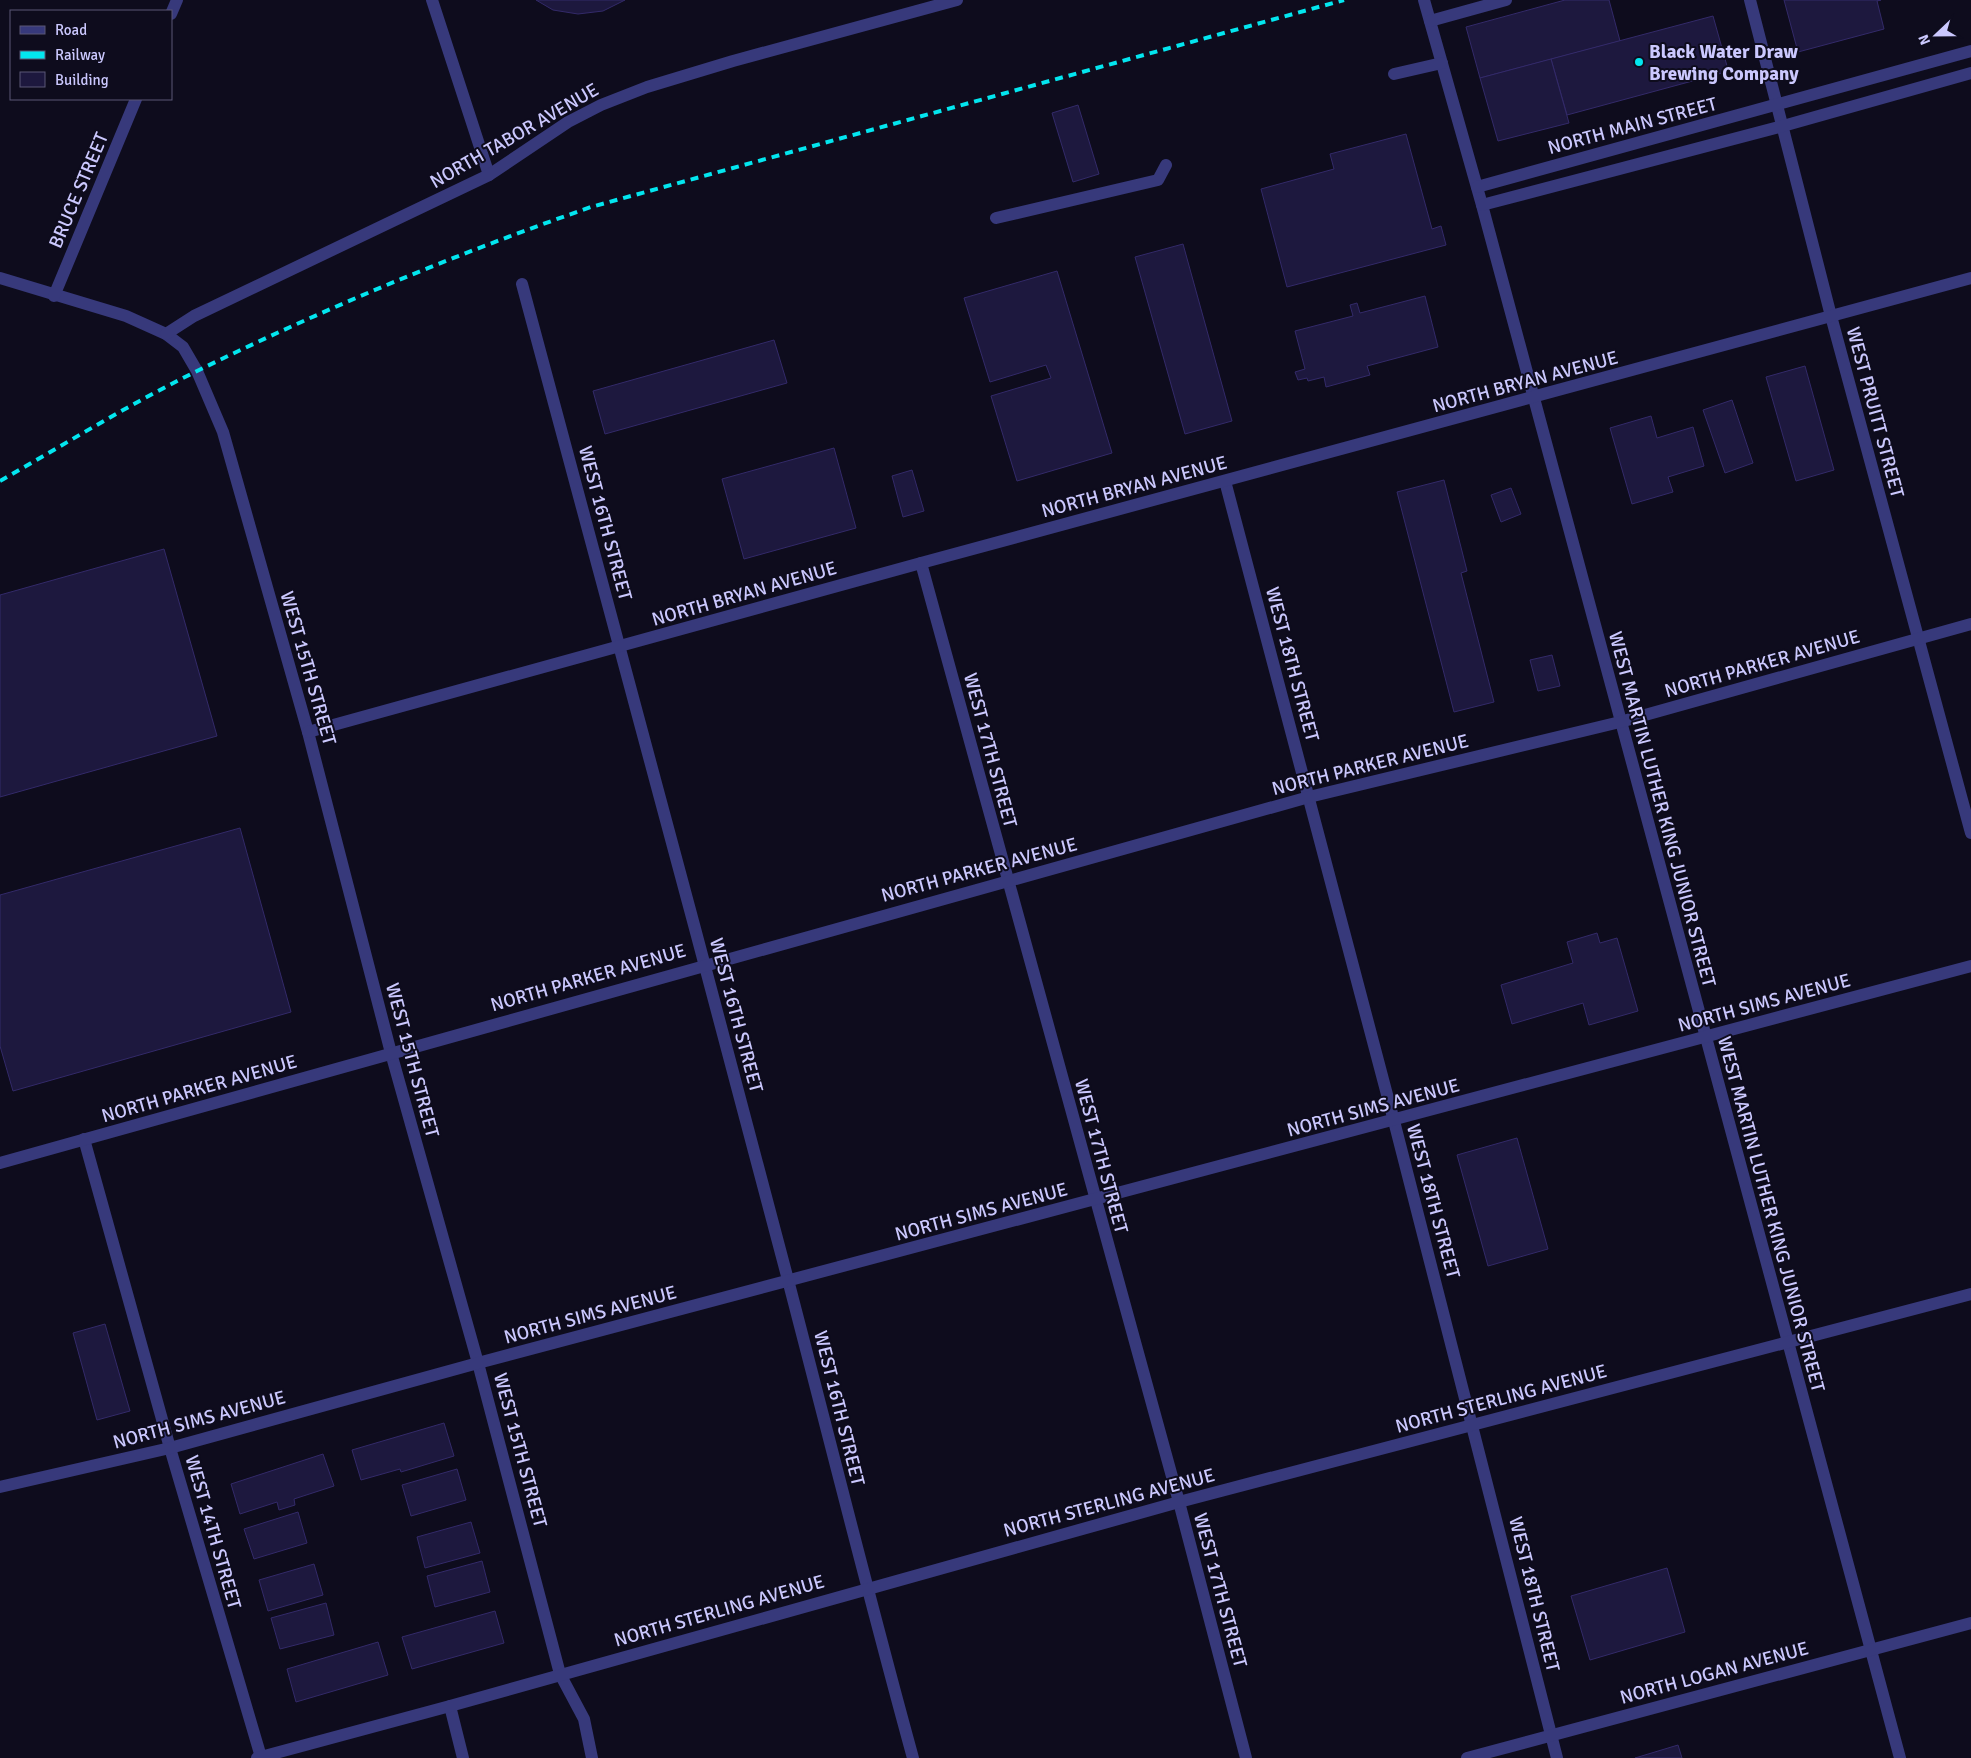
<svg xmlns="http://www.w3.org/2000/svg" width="1971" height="1758" font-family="Signika,sans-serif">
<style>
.building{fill:#1d183e;stroke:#332a69}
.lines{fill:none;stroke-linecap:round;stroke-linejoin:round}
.minor{stroke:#37397b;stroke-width:12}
.rail{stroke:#03e6ef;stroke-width:4;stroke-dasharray:8 6;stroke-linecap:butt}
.poi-dot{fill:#03e6ef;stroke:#0e0c1d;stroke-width:2}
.labels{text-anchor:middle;stroke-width:4;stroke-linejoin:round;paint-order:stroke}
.poi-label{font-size:19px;font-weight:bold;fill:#cbc8fe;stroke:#0e0c1d;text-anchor:start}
.street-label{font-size:19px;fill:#cbc8fe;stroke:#0e0c1d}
</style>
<rect width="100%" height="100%" fill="#0e0c1d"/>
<g class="building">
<polygon points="536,0 625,0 603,11 578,14 553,10"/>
<polygon points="1565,0 1609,0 1620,41 1480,78 1466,27"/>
<polygon points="1784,0 1881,0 1877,1 1884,29 1798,52"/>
<polygon points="1713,16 1727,66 1722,73 1567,115 1551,59"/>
<polygon points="1551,59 1569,123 1498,141 1480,78"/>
<polygon points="1078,105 1099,174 1073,182 1052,113"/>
<polygon points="1406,134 1432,229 1441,226 1446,245 1287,287 1261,189 1334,169 1330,154"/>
<polygon points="1183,244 1232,421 1185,434 1135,257"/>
<polygon points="1057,271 1112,453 1017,481 991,396 1051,378 1046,365 990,382 964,298"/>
<polygon points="1425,296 1438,347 1367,366 1370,375 1326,387 1324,377 1308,381 1307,378 1298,380 1295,372 1305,369 1295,331 1353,316 1350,305 1357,303 1360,313"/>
<polygon points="774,340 787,383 605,434 593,391"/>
<polygon points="1805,366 1834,470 1796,481 1766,377"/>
<polygon points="1732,400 1753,463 1725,473 1703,410"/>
<polygon points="1651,416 1657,438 1693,427 1704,466 1668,477 1673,492 1632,504 1610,428"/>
<polygon points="834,448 856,528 744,559 722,479"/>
<polygon points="912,470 924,511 903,517 892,476"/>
<polygon points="1444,480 1467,571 1461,573 1494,702 1454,712 1397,492"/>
<polygon points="1511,488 1521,514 1501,522 1491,495"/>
<polygon points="164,549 217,736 0,797 0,595"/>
<polygon points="1552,655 1560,686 1538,691 1530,660"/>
<polygon points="240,828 291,1012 13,1091 0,1046 0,895"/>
<polygon points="1597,933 1600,943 1617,938 1638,1011 1589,1025 1583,1003 1512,1024 1501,985 1573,963 1567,942"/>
<polygon points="1517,1138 1548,1249 1488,1266 1457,1155"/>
<polygon points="105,1324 130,1411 97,1420 73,1333"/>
<polygon points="444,1423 454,1456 401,1472 400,1469 361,1480 352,1450"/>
<polygon points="323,1454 334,1486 294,1499 295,1505 279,1510 277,1502 240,1514 231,1484"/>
<polygon points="457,1469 466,1500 411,1516 402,1485"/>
<polygon points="298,1512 307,1543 254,1559 244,1529"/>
<polygon points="471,1522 480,1553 425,1568 417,1537"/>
<polygon points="482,1561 490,1592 435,1607 427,1576"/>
<polygon points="314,1564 323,1595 268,1611 259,1580"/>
<polygon points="1667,1568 1685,1632 1590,1660 1571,1596"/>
<polygon points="326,1603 334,1635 280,1649 271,1618"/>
<polygon points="495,1611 504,1643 412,1669 402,1637"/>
<polygon points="378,1642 388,1675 296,1702 287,1669"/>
<polygon points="1678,1745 1682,1758 1635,1758"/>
</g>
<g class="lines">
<g class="minor">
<polyline points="432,0 489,175"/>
<polyline points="1424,0 1482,205 1900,1758"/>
<polyline points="1750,0 1831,316 1971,833"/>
<polyline points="171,14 177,0"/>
<polyline points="1430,21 1506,0"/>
<polyline points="1394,74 1442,63"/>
<polyline points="1477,187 1971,51"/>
<polyline points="1482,205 1783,126 1971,73"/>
<polyline points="996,218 1158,180 1166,165"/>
<polyline points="0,278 126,316 166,334 183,347 197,371 223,432 308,732 391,1053 478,1363 560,1674 584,1719 592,1758"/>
<path d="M522,284C611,614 700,945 787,1276C829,1437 869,1598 913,1758"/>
<polyline points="54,296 136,99"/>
<polyline points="166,334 194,316 489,175 568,122 601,105 647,87 733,61 957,0"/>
<polyline points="1225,481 1394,1121 1557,1758"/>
<polyline points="921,563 1179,1502 1246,1758"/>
<polyline points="308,732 921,563 1971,278"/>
<polyline points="84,1139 170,1448 261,1757"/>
<polyline points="0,1163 1309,797 1620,722 1971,624"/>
<polyline points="0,1487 170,1448 478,1363 1971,966"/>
<polyline points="450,1706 463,1758"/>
<polyline points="257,1758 450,1706 1179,1502 1971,1294"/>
<polyline points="1467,1758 1971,1623"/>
</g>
<path class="rail" d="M0,481C65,444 128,405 195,372C323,309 456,254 591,207L1344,0"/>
</g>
<circle class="poi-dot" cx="1639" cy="62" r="5"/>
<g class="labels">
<g class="poi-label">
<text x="1649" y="58">Black Water Draw<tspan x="1649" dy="22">Brewing Company</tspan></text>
</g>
<g class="street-label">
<text transform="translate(1632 125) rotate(-15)" y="7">NORTH MAIN STREET</text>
<text transform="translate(514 135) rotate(-30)" y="7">NORTH TABOR AVENUE</text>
<text transform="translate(78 190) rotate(-67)" y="7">BRUCE STREET</text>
<text transform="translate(1525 381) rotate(-15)" y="7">NORTH BRYAN AVENUE</text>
<text transform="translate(1876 412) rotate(75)" y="7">WEST PRUITT STREET</text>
<text transform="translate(1134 486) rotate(-15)" y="7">NORTH BRYAN AVENUE</text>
<text transform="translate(606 523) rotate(75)" y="7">WEST 16TH STREET</text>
<text transform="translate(744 593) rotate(-16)" y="7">NORTH BRYAN AVENUE</text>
<text transform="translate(1762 663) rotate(-16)" y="7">NORTH PARKER AVENUE</text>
<text transform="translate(1293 664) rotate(75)" y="7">WEST 18TH STREET</text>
<text transform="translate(309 668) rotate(74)" y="7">WEST 15TH STREET</text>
<text transform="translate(991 750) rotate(75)" y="7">WEST 17TH STREET</text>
<text transform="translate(1370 764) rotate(-14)" y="7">NORTH PARKER AVENUE</text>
<text transform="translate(1663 809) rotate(75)" y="7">WEST MARTIN LUTHER KING JUNIOR STREET</text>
<text transform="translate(979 869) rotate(-15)" y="7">NORTH PARKER AVENUE</text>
<text transform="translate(588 977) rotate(-16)" y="7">NORTH PARKER AVENUE</text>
<text transform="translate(1764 1002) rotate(-15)" y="7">NORTH SIMS AVENUE</text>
<text transform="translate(737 1015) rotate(75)" y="7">WEST 16TH STREET</text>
<text transform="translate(413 1060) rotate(75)" y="7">WEST 15TH STREET</text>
<text transform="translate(199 1088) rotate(-16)" y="7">NORTH PARKER AVENUE</text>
<text transform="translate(1373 1107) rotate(-15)" y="7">NORTH SIMS AVENUE</text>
<text transform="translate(1102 1156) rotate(75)" y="7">WEST 17TH STREET</text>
<text transform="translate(1434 1201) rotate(75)" y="7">WEST 18TH STREET</text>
<text transform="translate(981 1211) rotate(-15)" y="7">NORTH SIMS AVENUE</text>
<text transform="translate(1772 1214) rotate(75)" y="7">WEST MARTIN LUTHER KING JUNIOR STREET</text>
<text transform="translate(590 1314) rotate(-15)" y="7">NORTH SIMS AVENUE</text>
<text transform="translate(1501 1398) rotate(-15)" y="7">NORTH STERLING AVENUE</text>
<text transform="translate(840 1408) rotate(76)" y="7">WEST 16TH STREET</text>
<text transform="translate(199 1419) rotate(-15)" y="7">NORTH SIMS AVENUE</text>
<text transform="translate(521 1450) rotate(75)" y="7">WEST 15TH STREET</text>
<text transform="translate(1109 1502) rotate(-15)" y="7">NORTH STERLING AVENUE</text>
<text transform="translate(214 1532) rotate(74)" y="7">WEST 14TH STREET</text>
<text transform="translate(1221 1590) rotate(75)" y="7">WEST 17TH STREET</text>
<text transform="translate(1535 1594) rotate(76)" y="7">WEST 18TH STREET</text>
<text transform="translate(719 1610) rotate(-16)" y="7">NORTH STERLING AVENUE</text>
<text transform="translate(1714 1672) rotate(-15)" y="7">NORTH LOGAN AVENUE</text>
</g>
</g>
<rect x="10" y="10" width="162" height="90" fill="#0e0c1d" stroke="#5a5777"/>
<rect x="20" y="26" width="25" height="8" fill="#37397b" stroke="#5a5777"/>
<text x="55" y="35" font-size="15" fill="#cbc8fe">Road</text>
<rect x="20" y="51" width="25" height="8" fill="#03e6ef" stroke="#5a5777"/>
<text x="55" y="60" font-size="15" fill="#cbc8fe">Railway</text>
<rect x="20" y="72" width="25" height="15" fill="#1d183e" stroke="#5a5777"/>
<text x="55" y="85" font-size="15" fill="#cbc8fe">Building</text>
<g transform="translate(1936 35) rotate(248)" stroke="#0e0c1d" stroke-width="4" paint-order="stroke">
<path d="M0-4L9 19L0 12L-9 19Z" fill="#cbc8fe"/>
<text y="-8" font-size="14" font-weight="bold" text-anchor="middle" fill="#cbc8fe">N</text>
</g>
</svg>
